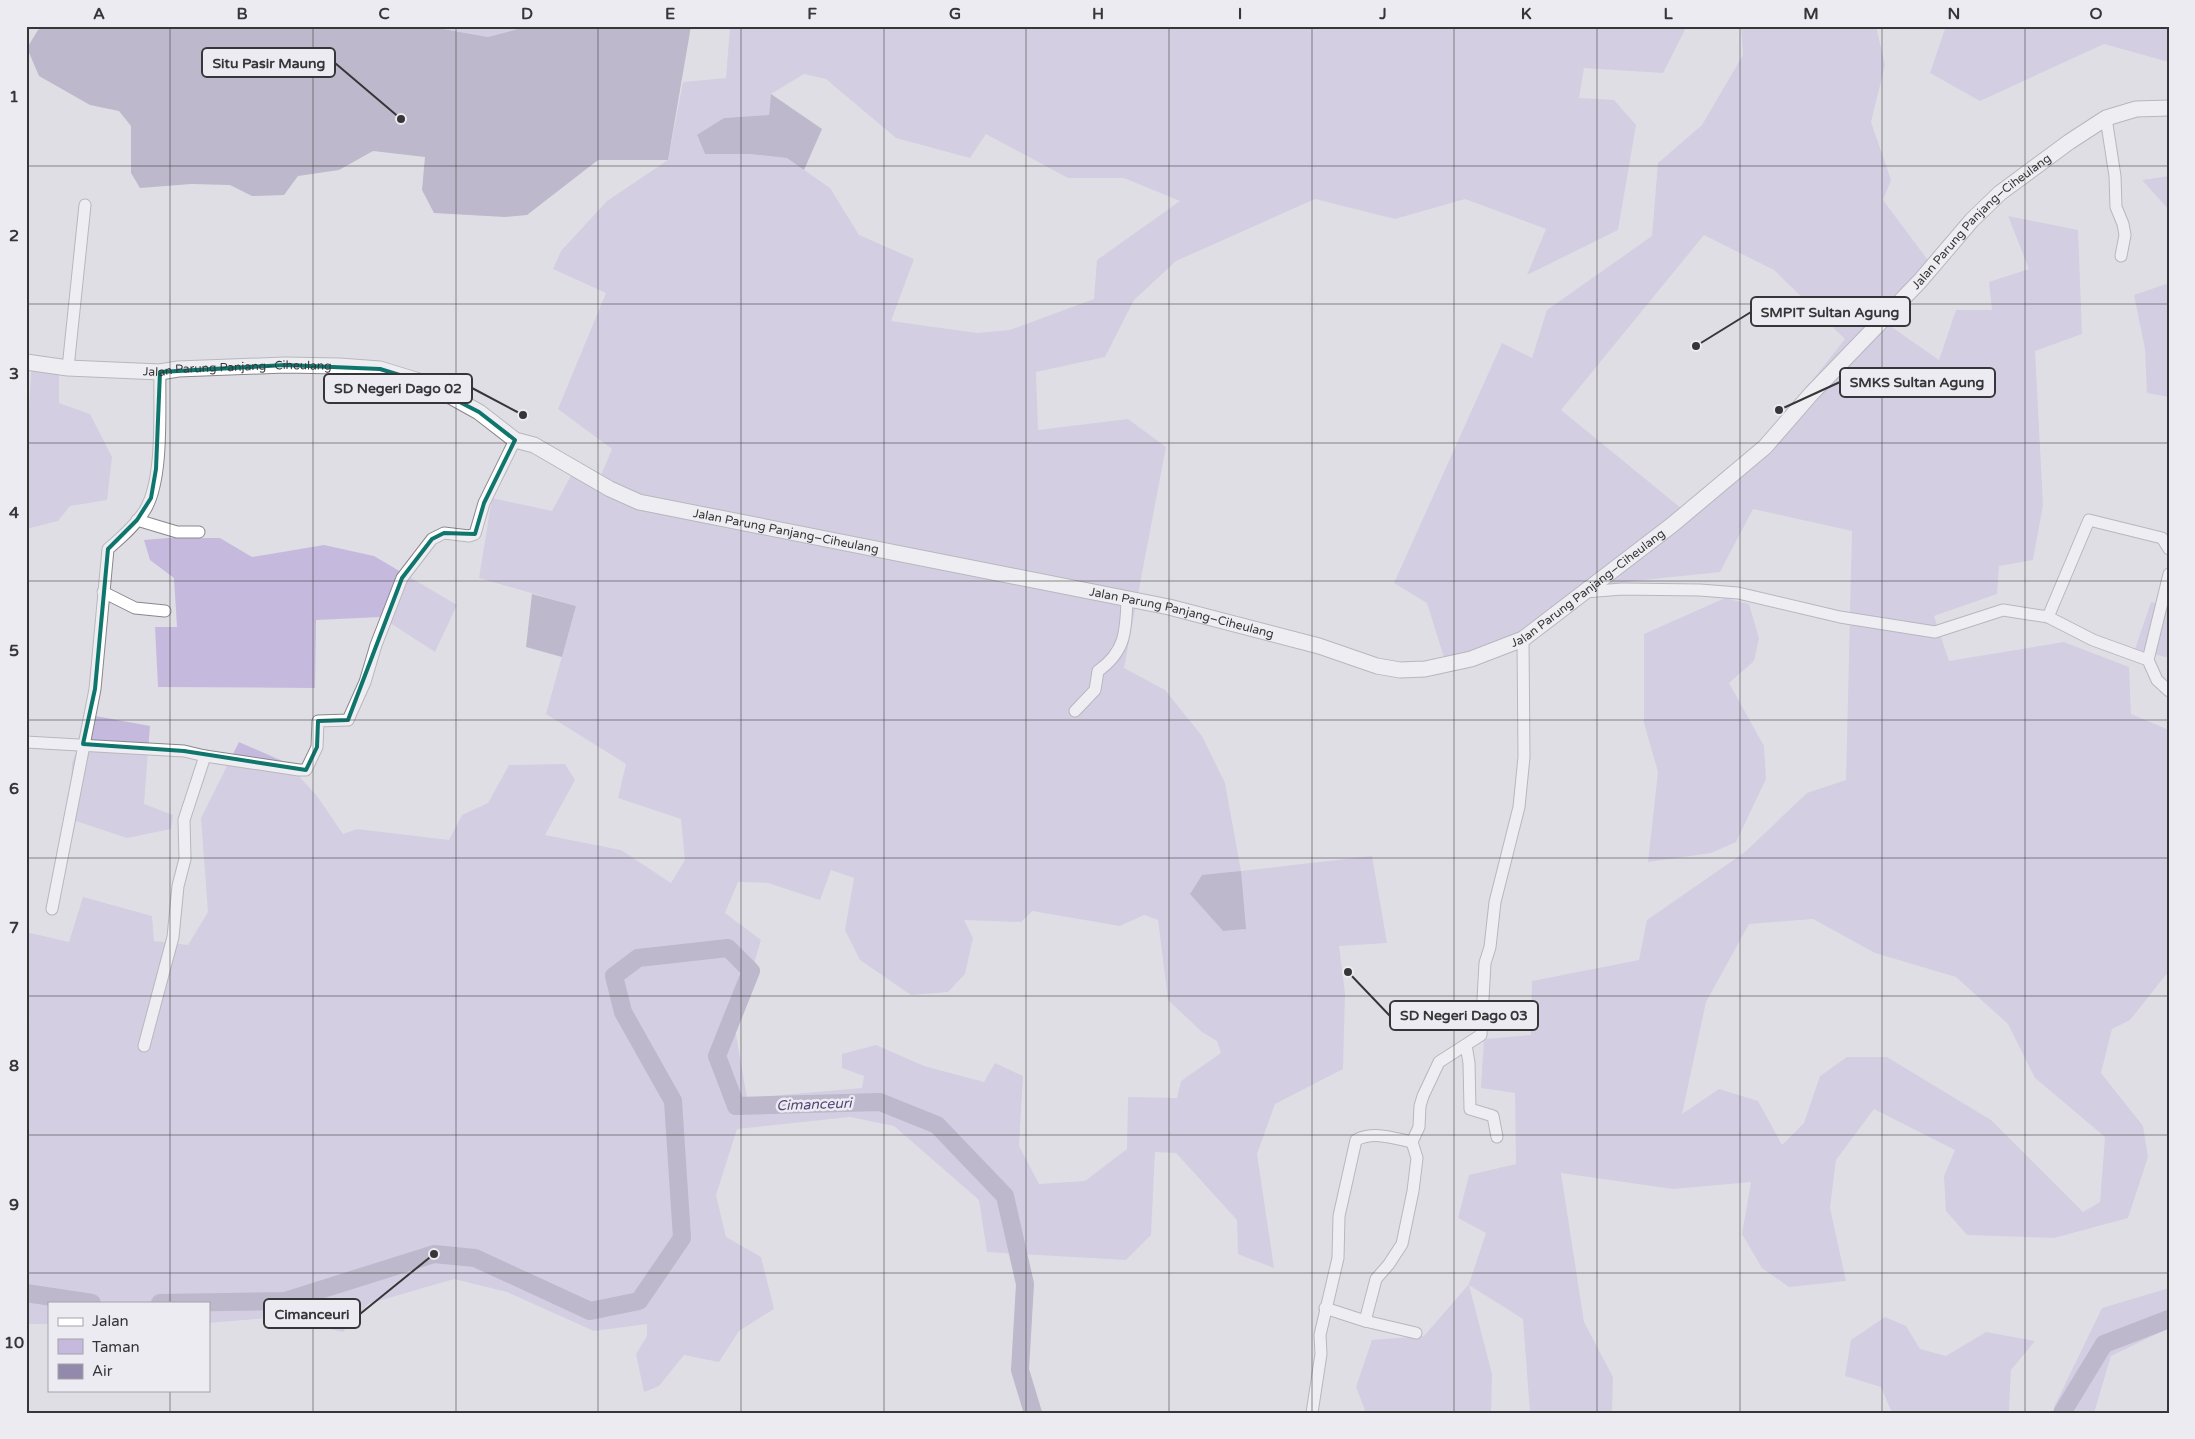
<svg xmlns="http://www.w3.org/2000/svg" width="2195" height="1439" font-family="'Varela Round',sans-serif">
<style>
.green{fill:#c5badd;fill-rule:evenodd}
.water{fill:#9389aa}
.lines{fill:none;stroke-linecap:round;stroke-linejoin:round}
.river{stroke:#9389aa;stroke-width:18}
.minor-casing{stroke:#89878d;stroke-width:13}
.tertiary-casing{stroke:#89878d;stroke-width:17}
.minor{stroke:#fff;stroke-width:11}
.tertiary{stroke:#fff;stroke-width:15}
.marked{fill:none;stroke:#0f766e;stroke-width:4;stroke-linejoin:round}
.grid{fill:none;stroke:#363638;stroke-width:1;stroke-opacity:0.55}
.labels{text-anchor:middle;stroke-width:5;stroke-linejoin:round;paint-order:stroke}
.street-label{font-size:12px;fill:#363638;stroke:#edebf2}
.water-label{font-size:14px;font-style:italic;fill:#554575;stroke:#edebf2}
.leader{fill:none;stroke:#363638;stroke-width:2}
.callout-dot{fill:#363638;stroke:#edebf2;stroke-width:2}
.callout{fill:#edebf2;stroke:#363638;stroke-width:2}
.callout-label{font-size:14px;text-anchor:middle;font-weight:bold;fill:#363638}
.neatline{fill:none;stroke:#363638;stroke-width:2}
.grid-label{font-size:16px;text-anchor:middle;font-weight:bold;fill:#363638}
</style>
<rect width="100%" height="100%" fill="#e0dee5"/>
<g class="green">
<polygon points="426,26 520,26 518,29 488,37"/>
<path d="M734,26H1687L1663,73L1584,68L1579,98L1614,100L1636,125L1618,230L1527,275L1546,229L1465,199L1395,219L1315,199L1176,261L1134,300L1105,357L1036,372L1038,430L1128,419L1166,447L1124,668L1165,690L1202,736L1225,783L1241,871L1372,856L1387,943L1339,946L1345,993L1343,1069L1275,1104L1257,1154L1274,1268L1238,1254L1237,1220L1176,1153L1155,1152L1151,1235L1126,1260L987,1252L979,1200L894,1126L850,1117L737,1129L716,1195L726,1237L761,1257L774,1309L739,1331L719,1362L684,1355L659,1386L644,1392L636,1354L647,1336V1324L594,1331L507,1292L454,1279L368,1304L343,1332L279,1317L209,1323V1303H49V1324H26V1025L30,1019L26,1017V932L69,942L83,897L152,916L154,941L188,945L208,912L201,818L239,742L287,763L317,796L343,834L357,829L449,840L462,815L488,803L509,765L565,764L575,780L545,835L621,850L671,883L685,860L681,819L618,798L626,764L546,714L576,606L479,578L492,498L552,511L574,470L599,480L612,449L558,409L606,293L553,269L561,251L607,201L668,160L683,82L726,78L730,27ZM804,74L826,79L896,138L970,158L986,134L1068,178H1124L1180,201L1097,260L1094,299L1010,330L977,333L891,321L914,259L859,235L830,188L787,158L749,154H705L697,136L724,118L769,115L771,94ZM831,870L854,878L845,930L860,960L911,995L948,992L965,974L973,938L964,920L1021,922L1032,911L1120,926L1144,915L1158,920L1168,1000L1202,1032L1217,1041L1221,1053L1181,1081L1177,1098L1128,1097L1127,1149L1085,1181L1039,1184L1019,1146L1023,1076L995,1063L984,1082L924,1066L876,1045L842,1054V1068L864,1076L862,1088L747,1098L735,1029L761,940L725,913L738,882L768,883L820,900ZM1202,875L1246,929H1245L1223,931L1190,894Z"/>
<path d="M1741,26H1876L1885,65L1871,122L1891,180L1883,200L1930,263L1873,314L1939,360L1956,310H1992L1989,282L2029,269L2008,216L2078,230L2082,334L2035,351L2043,505L2033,560L1999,566L1997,594L1934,616L1949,661L2064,642L2129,667L2131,714L2169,730V971L2130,1020L2112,1029L2101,1073L2143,1126L2148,1157L2128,1218L2054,1238L1967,1235L1946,1211L1944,1176L1955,1150L1874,1109L1836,1160L1830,1208L1846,1281L1789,1287L1762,1268L1742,1234L1751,1182L1673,1189L1561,1173L1584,1322L1613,1377L1612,1413H1530L1523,1319L1469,1285L1492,1374L1491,1413H1366L1356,1387L1372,1340L1424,1336L1469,1284L1486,1233L1458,1218L1469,1175L1516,1164L1515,1093L1481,1088L1484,1039L1531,1035L1532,981L1639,960L1647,920L1745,852L1807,793L1846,780L1852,531L1753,509L1720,572L1596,585L1529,637L1446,664L1427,603L1394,583L1502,343L1532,358L1547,310L1652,236L1658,163L1702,125L1743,55ZM1704,235L1774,270L1845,339L1778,424L1687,513L1561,410ZM1813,919L1875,953L1956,977L2008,1024L2035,1078L2105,1137L2100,1202L2083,1212L1991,1120L1887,1057H1847L1820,1076L1804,1123L1782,1145L1758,1101L1719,1089L1682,1114L1706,1002L1749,924Z"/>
<polygon points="1946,26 2169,26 2169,62 2104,44 1980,101 1930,73"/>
<polygon points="2169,176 2169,210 2142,180"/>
<polygon points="2169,283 2169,397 2147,393 2145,349 2134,295"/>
<polygon points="32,359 59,362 59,403 90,414 112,457 107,500 70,506 58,521 26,529 26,456"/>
<polygon points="168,538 220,538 252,557 324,545 374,556 457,605 435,652 381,617 316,620 315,688 158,687 155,627 177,627 174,578 150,560 144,540"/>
<polygon points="1725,598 1749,604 1759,638 1754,661 1729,683 1764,746 1766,779 1736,842 1711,853 1648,862 1658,772 1644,723 1644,634"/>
<polygon points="2151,602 2169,606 2169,658 2135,649"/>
<polygon points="90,715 150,726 144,804 173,815 171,829 127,838 70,819 72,763"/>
<polygon points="2169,1288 2169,1328 2111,1356 2094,1413 2057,1413 2054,1407 2102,1308"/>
<polygon points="1885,1317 1906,1326 1920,1349 1946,1356 1986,1332 2035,1341 2011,1370 2009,1410 2004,1413 1892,1413 1881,1387 1845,1376 1851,1340"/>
</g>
<g class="water">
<polygon points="47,26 426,26 488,37 518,29 520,26 691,26 668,160 598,160 527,215 505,217 434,213 422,190 425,157 373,151 339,170 298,176 284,195 252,196 230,185 191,184 140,188 131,173 131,126 119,111 90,105 39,76 27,48 38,30"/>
<polygon points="771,94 822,129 804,170 787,158 749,154 705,154 697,135 724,118 769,115"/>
<polygon points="532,594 576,606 562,657 526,647"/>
<polygon points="1241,871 1246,929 1223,931 1190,894 1202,875"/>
</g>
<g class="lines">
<g class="river">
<polyline points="26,1293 92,1303"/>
<polyline points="160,1303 285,1301 434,1254 475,1258 590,1311 639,1301 682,1238 673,1101 623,1012 614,976 638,958 728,948 751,971 717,1056 736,1106 880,1102 937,1125 1005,1196 1025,1284 1020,1370 1033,1413"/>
<polyline points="2062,1413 2104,1344 2169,1319"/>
</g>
<g class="minor-casing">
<g id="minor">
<polyline points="2106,118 2115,176 2116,207 2123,224 2125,235 2121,256"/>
<polyline points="68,368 85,205"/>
<polyline points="137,520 177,532 199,532"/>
<polyline points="103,592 135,608 165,611"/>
<polyline points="1585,592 1622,589 1700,590 1738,593 1840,617 1935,632 2003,610 2048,617 2093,640 2148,660 2157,680 2169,691"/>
<polyline points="2048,617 2089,520 2162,538 2169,549"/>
<polyline points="2148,660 2169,574"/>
<path d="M1075,711L1095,690L1098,671C1125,652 1126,632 1127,600"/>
<polyline points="26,742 184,751 205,756 299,770 306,770 317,747 318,721 348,720 365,682 376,645 402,578 432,539 444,533 469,536 475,534 484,503 515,440"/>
<path d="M52,909L95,689L108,549C121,538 136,525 145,510C164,479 159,409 160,372"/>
<polyline points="1466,1045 1469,1063 1470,1109 1493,1116 1497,1137"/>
<polyline points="144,1046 173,937 178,886 185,859 184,820 205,756"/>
<polyline points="1325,1308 1365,1321 1416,1333"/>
<polyline points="1365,1321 1376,1279 1389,1264 1402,1244 1413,1191 1417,1158 1412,1142"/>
<path d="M1312,1413L1321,1354L1320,1335L1338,1258L1339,1216L1356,1140C1374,1131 1393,1138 1412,1142L1419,1127L1420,1106L1423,1096L1439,1062L1481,1035L1485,963L1490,947L1495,902L1519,807L1524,757L1523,639"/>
</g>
</g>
<g class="tertiary-casing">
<g id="tertiary">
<path id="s1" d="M26,362L68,368L160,372L178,369L285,365L339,366L380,369L419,381L452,397L479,412L515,440L534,445L610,489L639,502L1169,607L1319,646L1377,666L1400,670L1425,669L1471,659L1523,639L1672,525L1765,447L1811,394L1920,281L1972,220L2000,193L2069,142L2106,118L2136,109L2169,108"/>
</g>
</g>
<use href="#minor" class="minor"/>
<use href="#tertiary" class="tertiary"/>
</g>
<path d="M0 0H2195V1439H0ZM285,365L380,369L419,381L479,412L515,440L484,503L475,534L444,533L432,539L402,578L348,720L318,721L317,747L306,770L184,751L83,744L95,689L108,549L137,520L151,498L156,469L160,372Z" fill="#e0dee5" fill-opacity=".55" fill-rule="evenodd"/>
<path class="marked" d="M285,365L380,369L419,381L479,412L515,440L484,503L475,534L444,533L432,539L402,578L348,720L318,721L317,747L306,770L184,751L83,744L95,689L108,549L137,520L151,498L156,469L160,372Z"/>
<path class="grid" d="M170,26V1303M313,26V1413M456,26V1413M598,26V1413M741,26V1413M884,26V1413M1026,26V1413M1169,26V1413M1312,26V1413M1454,26V1413M1597,26V1413M1740,26V1413M1882,26V1413M2025,26V1413M26,166H2169M26,304H2169M26,443H2169M26,581H2169M26,720H2169M26,858H2169M26,996H2169M26,1135H2169M26,1273H2169M170,1390V1413"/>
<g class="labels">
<g class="street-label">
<text dy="4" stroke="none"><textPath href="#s1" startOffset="2178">Jalan Parung Panjang–Ciheulang</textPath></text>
<text dy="4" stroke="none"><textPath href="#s1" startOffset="212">Jalan Parung Panjang–Ciheulang</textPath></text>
<text dy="4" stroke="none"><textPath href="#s1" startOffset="798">Jalan Parung Panjang–Ciheulang</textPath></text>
<text dy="4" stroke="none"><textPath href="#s1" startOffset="1638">Jalan Parung Panjang–Ciheulang</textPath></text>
<text dy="4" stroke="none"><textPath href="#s1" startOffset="1202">Jalan Parung Panjang–Ciheulang</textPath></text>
</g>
<g class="water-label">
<text transform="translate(814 1104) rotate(-2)" y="5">Cimanceuri</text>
</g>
</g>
<path class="leader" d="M401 119L335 63M1696 346L1751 312M1779 410L1840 382M523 415L472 388M1348 972L1390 1016M434 1254L360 1314"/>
<g class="callout-dot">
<circle cx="401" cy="119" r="5"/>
<circle cx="1696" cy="346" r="5"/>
<circle cx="1779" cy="410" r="5"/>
<circle cx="523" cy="415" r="5"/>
<circle cx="1348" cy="972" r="5"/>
<circle cx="434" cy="1254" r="5"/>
</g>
<g class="callout">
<rect x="202" y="48" width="133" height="29" rx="5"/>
<rect x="1751" y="297" width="159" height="29" rx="5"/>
<rect x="1840" y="368" width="155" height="29" rx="5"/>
<rect x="324" y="374" width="148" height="29" rx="5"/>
<rect x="1390" y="1001" width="148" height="29" rx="5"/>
<rect x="264" y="1299" width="96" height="29" rx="5"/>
</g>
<g class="callout-label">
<text x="269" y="68">Situ Pasir Maung</text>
<text x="1830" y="317">SMPIT Sultan Agung</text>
<text x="1917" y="387">SMKS Sultan Agung</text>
<text x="398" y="393">SD Negeri Dago 02</text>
<text x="1464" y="1020">SD Negeri Dago 03</text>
<text x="312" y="1319">Cimanceuri</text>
</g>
<rect width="2195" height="1439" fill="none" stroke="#edebf2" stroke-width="55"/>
<rect x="48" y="1302" width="162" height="90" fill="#edebf2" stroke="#a4a3a8"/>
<rect x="58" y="1318" width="25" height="8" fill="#ffffff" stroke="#a4a3a8"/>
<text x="92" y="1326" font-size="15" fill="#363638">Jalan</text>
<rect x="58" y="1339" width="25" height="15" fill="#c5badd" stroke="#a4a3a8"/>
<text x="92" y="1352" font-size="15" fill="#363638">Taman</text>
<rect x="58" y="1364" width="25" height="15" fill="#9389aa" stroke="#a4a3a8"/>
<text x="92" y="1376" font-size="15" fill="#363638">Air</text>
<rect x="28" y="28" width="2140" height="1384" class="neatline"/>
<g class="grid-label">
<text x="99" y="19">A</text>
<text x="242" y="19">B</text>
<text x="384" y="19">C</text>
<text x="527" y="19">D</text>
<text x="670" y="19">E</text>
<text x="812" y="19">F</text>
<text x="955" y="19">G</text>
<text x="1098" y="19">H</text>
<text x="1240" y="19">I</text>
<text x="1383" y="19">J</text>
<text x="1526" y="19">K</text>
<text x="1668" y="19">L</text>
<text x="1811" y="19">M</text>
<text x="1954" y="19">N</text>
<text x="2096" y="19">O</text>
<text x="14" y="102">1</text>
<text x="14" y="241">2</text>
<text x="14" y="379">3</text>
<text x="14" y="518">4</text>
<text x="14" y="656">5</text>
<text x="14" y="794">6</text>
<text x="14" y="933">7</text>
<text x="14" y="1071">8</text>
<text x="14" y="1210">9</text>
<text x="14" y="1348">10</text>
</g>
</svg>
